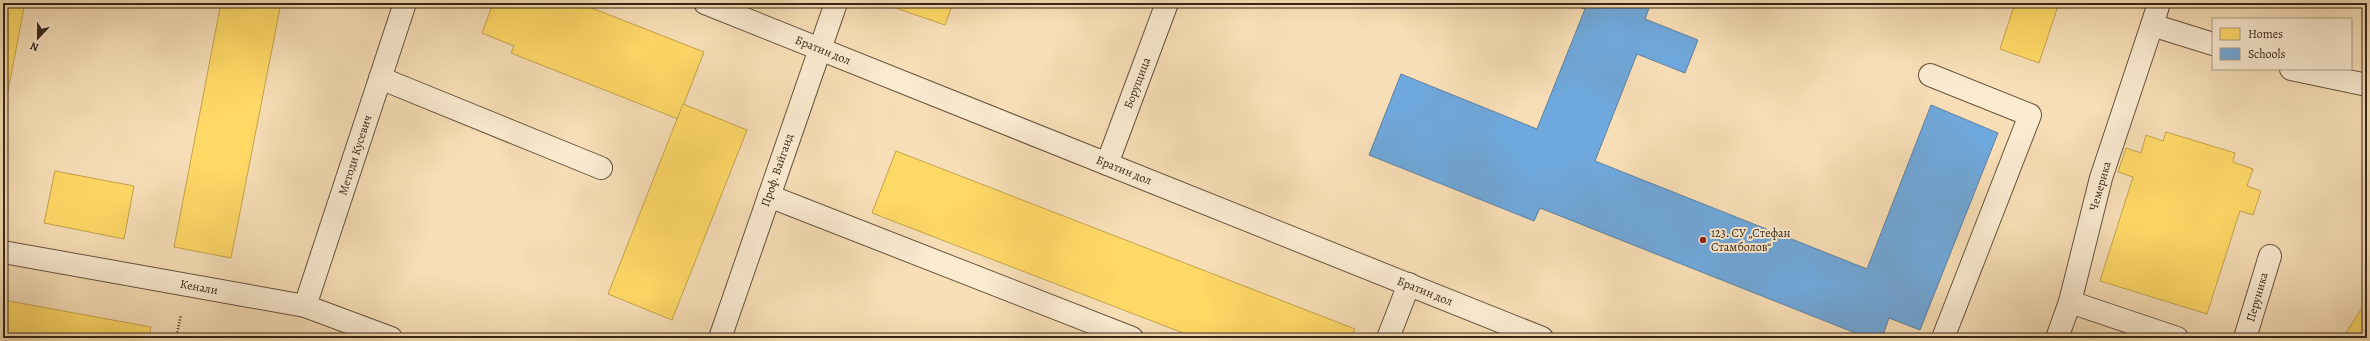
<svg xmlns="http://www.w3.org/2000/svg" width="2370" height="341" font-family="Alegreya,serif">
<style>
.homes{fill:#ffd966;stroke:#c3a34e}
.schools{fill:#6fa8dc;stroke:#5e81a1}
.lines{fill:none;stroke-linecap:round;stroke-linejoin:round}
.minor-casing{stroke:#66533e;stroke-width:24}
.path{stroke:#362516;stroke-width:2.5;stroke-dasharray:1 2;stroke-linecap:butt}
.minor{stroke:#faead0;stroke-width:22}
.poi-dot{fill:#8f2418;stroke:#faead0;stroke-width:1.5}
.labels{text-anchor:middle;stroke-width:4;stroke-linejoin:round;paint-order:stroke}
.street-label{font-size:12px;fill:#362516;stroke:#faead0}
.poi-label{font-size:12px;fill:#362516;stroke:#faead0;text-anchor:start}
</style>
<rect width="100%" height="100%" fill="#f7deb6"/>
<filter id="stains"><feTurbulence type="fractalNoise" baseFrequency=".005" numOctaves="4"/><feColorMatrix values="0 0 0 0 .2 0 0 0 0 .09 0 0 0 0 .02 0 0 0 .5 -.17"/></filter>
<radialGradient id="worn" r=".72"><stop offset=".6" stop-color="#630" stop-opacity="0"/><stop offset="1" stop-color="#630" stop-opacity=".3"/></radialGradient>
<g class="homes">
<polygon points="3,3 25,3 3,116"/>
<polygon points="221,3 281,3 231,258 174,247"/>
<polygon points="493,3 579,3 704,52 678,119 511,53 514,46 482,33"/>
<polygon points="881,3 953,3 945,25"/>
<polygon points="2015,3 2059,3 2039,63 2000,49"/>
<polygon points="683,104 747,130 672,320 608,294"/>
<polygon points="2166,132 2235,153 2233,162 2253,169 2247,186 2261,191 2253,215 2240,211 2207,314 2100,281 2133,177 2118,172 2126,148 2141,153 2146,135 2163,141"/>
<polygon points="896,151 1355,329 1351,338 1196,338 872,213"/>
<polygon points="55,171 134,186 124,239 44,223"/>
<polygon points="3,300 151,327 149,338 3,338"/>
<polygon points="2367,300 2367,338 2343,338"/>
</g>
<polygon class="schools" points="1569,3 1651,3 1645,19 1698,40 1685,73 1637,54 1595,161 1867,269 1931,105 1998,133 1920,330 1889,318 1882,338 1868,338 1540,208 1534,221 1369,155 1401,74 1537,129 1585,9"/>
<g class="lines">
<g class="minor-casing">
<g id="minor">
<polyline points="705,3 1542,338"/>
<polyline points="2152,25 2159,3"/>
<polyline points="2291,69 2367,85"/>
<polyline points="1930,75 2030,115 1943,338"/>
<polyline points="380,78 601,168"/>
<polyline points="1107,164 1167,3"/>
<polyline points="769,196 1132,338"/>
<polyline points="3,252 305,306 391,338"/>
<polyline points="305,306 405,3"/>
<polyline points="720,338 836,3"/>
<polyline points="1388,338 1409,284"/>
<polyline points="2057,338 2070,302"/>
<polyline points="2177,338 2070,302 2101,178 2152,25 2213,44"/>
<polyline points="2245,338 2270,256"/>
</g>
</g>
<polyline class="path" points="176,338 181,315"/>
<use href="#minor" class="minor"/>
</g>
<circle class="poi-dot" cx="1703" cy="240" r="4"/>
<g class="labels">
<g class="street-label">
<text transform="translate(823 50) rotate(22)" y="4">Братин дол</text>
<text transform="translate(1137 83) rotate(-69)" y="4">Борущица</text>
<text transform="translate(355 155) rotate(-72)" y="4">Методи Кусевич</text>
<text transform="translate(777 170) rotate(-71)" y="4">Проф. Вайганд</text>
<text transform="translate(1124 170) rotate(22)" y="4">Братин дол</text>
<text transform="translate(2100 186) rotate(-74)" y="4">Чемерика</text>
<text transform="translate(199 287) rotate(10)" y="4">Кенали</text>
<text transform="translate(1425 291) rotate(22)" y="4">Братин дол</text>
<text transform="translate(2257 297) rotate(-74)" y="4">Перуника</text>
</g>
<g class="poi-label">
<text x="1711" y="237">123. СУ „Стефан<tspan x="1711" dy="14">Стамболов“</tspan></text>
</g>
</g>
<rect width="2370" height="341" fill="none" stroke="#f7deb6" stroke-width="16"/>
<rect x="4" y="4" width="2362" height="333" fill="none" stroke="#362516" stroke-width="2"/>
<rect x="8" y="8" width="2354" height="325" fill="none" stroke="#362516"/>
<rect x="2212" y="18" width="140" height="52" fill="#faead0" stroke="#ac9b86"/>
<rect x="2220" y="28" width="20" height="12" fill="#ffd966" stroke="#ac9b86"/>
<text x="2248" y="38" font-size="12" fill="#362516">Homes</text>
<rect x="2220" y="48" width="20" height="12" fill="#6fa8dc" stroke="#ac9b86"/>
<text x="2248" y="58" font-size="12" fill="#362516">Schools</text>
<g transform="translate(38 38) rotate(202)" stroke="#faead0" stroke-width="3" paint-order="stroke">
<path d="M0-3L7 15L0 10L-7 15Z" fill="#362516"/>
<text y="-6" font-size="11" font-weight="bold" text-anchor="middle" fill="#362516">N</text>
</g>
<rect width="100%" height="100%" filter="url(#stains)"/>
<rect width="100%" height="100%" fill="url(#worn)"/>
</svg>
